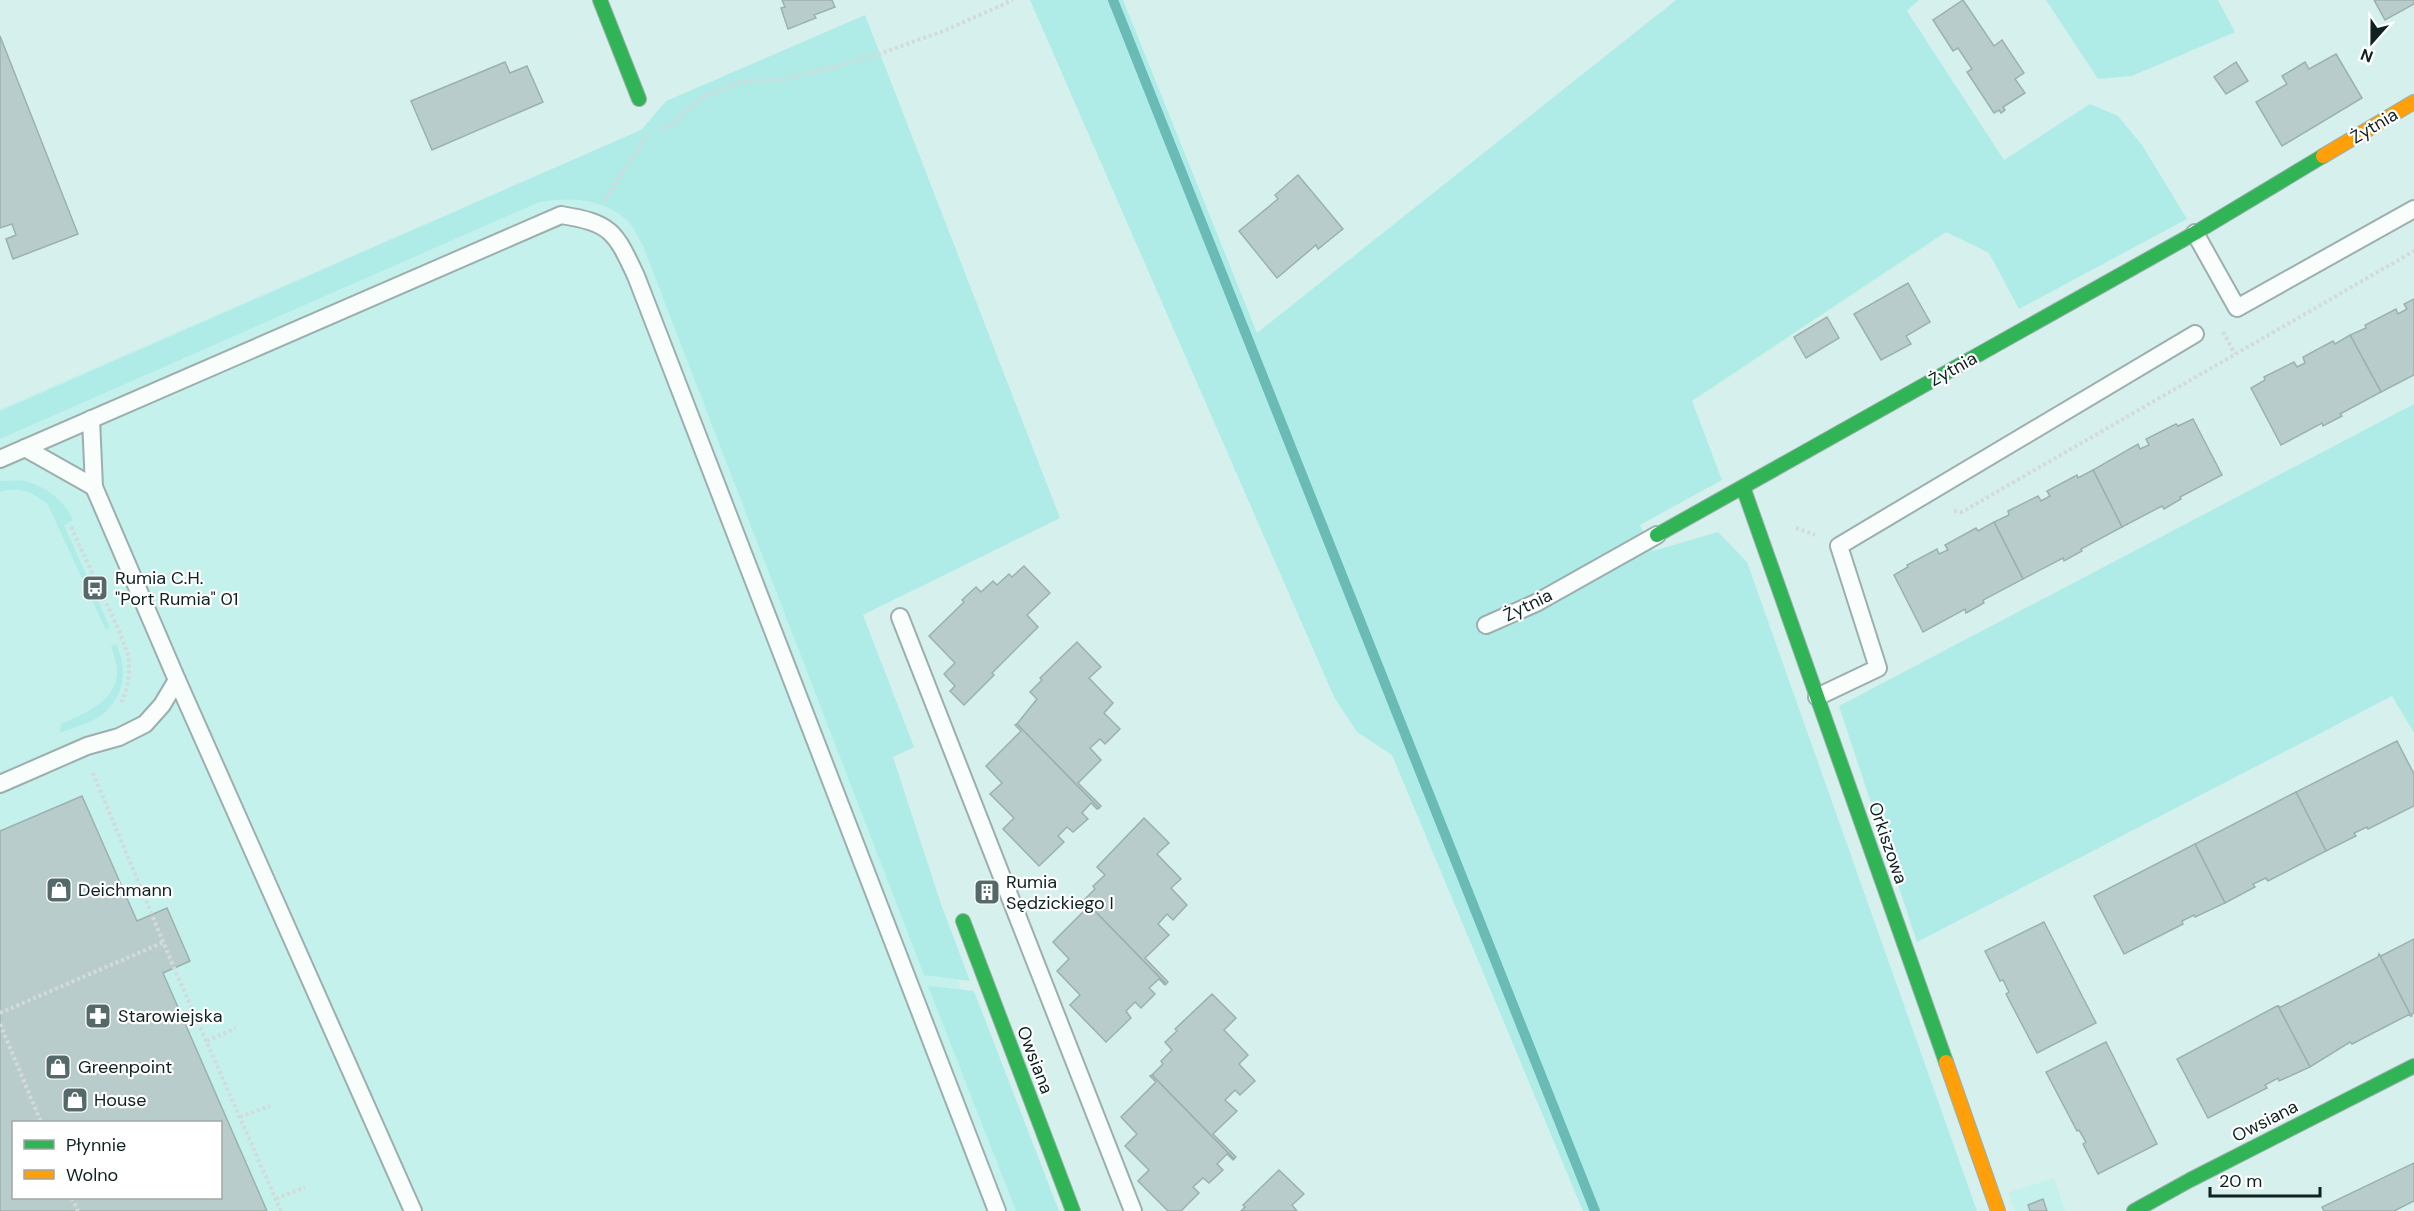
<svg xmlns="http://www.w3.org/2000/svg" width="2414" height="1211" font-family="'DM Sans',sans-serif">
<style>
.built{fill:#c5f1ed;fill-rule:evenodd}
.green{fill:#afece8}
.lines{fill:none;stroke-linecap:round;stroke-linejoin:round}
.stream{stroke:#6abab6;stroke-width:10}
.building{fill:#b8cccb;stroke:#9cb1af;stroke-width:1.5;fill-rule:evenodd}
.lane-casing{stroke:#9bafae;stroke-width:20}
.fast-casing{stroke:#9bafae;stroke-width:16}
.slow-casing{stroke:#9bafae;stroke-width:16}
.path{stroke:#d3dada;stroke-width:4;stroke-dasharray:3 3;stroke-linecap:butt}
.lane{stroke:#f9fdfc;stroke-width:16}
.fast{stroke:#30b455;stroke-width:14}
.slow{stroke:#ff9f0a;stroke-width:14}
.labels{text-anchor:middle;stroke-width:4.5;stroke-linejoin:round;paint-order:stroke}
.street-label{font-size:18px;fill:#0f2120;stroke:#fff}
.poi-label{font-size:18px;fill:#0f2120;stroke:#fff;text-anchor:start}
</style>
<rect width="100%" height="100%" fill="#d6f0ee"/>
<g class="built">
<path d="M641,130L1044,1211H0V409ZM14,1122H220V1198H14Z"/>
<polygon points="2054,1178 2065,1211 2015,1211 2008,1193"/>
</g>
<g class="green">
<polygon points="1030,0 1123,0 1257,333 1676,0 1919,0 1907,11 2004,160 2090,104 2118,116 2142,145 2187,219 2019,309 1989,253 1946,232 1692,401 1722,480 1640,525 1653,551 1718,532 1747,562 1977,1211 1583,1211 1392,755 1357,732 1334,697"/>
<polygon points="2046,0 2218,0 2235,32 2132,76 2098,79"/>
<path d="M865,15L1060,518L863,615L914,747L893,757L941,904L970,981L924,975L643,246C638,238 634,227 628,221C603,198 568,196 537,203L0,439V411L641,130L666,101Z"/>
<polygon points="2414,404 2414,733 2392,696 1917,942 1839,706"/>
<path d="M0,481C8,481 17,480 25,481C44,485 66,502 73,520L64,525L110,628L106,630L48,505C36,493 17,485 0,492Z"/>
<path d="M116,644C128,668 125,695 104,713C93,723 73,727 60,733L61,724C85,713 119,701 117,668C116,661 113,653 111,646Z"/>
<polygon points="928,986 974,991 1059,1211 1016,1211"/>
</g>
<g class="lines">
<polyline class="stream" points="1113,0 1595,1211"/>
</g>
<g class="building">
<polygon points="782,0 832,0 835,7 814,15 816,18 788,29 781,8 785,7"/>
<polygon points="1963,0 1994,46 2002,40 2024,73 2015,79 2025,93 2003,107 2005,110 2001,113 1999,110 1994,113 1967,72 1972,69 1958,48 1953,51 1933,20"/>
<polygon points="2374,0 2414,0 2414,4 2385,20"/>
<polygon points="0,36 78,234 13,259 6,239 16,235 12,224 0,228"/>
<polygon points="2336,54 2362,98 2282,146 2256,102 2287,84 2282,76 2305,62 2309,69"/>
<polygon points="505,62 510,73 527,66 543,102 432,150 411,101"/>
<polygon points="2236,62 2248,81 2226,94 2214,77"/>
<polygon points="1298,175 1343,229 1318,249 1316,245 1277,278 1239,231 1278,199 1275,195"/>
<polygon points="1908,283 1930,322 1906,336 1911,344 1881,360 1854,314"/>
<polygon points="2414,299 2414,375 2381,392 2350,335 2366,328 2365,325 2396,309 2398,314 2407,309 2404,304"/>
<polygon points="1827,317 1839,338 1806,358 1794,337"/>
<polygon points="2350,335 2381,392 2340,414 2342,416 2323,426 2322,423 2281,445 2251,388 2265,380 2264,377 2294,362 2297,367 2305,363 2303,357 2333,341 2335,344"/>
<polygon points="2193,419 2222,475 2180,497 2181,499 2164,509 2162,506 2122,527 2093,470 2138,444 2140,449 2149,445 2146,439 2176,424 2178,426"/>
<polygon points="2093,470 2122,527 2081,549 2082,551 2064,561 2063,558 2023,579 1994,522 2009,515 2008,511 2038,496 2041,501 2050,496 2047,491 2077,475 2078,478"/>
<polygon points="1994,522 2023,579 1983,600 1984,603 1966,613 1965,609 1923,632 1894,575 1908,567 1907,565 1937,549 1939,554 1948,550 1945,545 1976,528 1978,531"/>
<polygon points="1024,566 1050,593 1027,615 1038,627 992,673 994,675 964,705 950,691 955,686 944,674 955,663 929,636 964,602 962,600 976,587 981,592 993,581 997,585 1009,574 1012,577"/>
<polygon points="1077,642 1101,667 1089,678 1113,703 1104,713 1120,729 1105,744 1100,739 1090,748 1101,760 1078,783 1101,806 1099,808 1017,724 1037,699 1030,692 1042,680 1040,678"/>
<polygon points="1017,724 1099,808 1097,809 1091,803 1082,813 1088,819 1073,832 1067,827 1058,836 1064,842 1039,866 1003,829 1014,818 990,794 1002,783 986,766 1021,731 1015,725"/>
<polygon points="2397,741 2414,774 2414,806 2368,829 2367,827 2354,833 2356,836 2326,851 2296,792"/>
<polygon points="2296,792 2326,851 2268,881 2266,878 2253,884 2255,887 2225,903 2195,844"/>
<path d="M82,796L137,921L167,908L190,961L163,973L267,1211H0V831ZM14,1122H220V1198H14Z"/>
<polygon points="1144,818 1169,843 1157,854 1181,879 1171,888 1187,905 1173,920 1167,914 1158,924 1169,935 1145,958 1168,982 1166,984 1084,900 1095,889 1093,886 1105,875 1097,867"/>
<polygon points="2195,844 2225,903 2195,917 2194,915 2182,921 2183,924 2124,954 2094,896"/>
<polygon points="993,884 997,894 982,900 978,890"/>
<polygon points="1084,900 1166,984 1165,985 1159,979 1149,988 1155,994 1141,1008 1135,1002 1126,1011 1131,1018 1106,1042 1070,1005 1080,995 1057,971 1069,959 1053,942 1088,907 1082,901"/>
<polygon points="2044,922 2096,1023 2037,1053 2006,994 2009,992 2003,980 2000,981 1985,951"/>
<polygon points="2414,939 2414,1012 2411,1016 2379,954 2381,956"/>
<polygon points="2379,954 2411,1016 2408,1015 2352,1044 2350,1042 2310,1067 2278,1006 2281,1007 2378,957"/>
<polygon points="1212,994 1236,1018 1224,1030 1248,1055 1239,1064 1255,1081 1240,1095 1235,1090 1225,1100 1237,1111 1213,1134 1236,1157 1234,1159 1152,1075 1163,1064 1161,1061 1172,1050 1165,1042 1177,1031 1175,1029"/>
<polygon points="2277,1006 2278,1006 2310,1067 2279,1081 2278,1078 2265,1085 2267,1088 2208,1118 2177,1059"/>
<polygon points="2106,1042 2157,1144 2098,1174 2083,1144 2086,1142 2079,1130 2077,1131 2046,1072"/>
<polygon points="1152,1075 1234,1159 1233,1160 1227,1154 1217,1164 1223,1170 1209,1183 1203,1178 1193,1187 1199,1193 1181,1211 1168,1211 1138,1181 1149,1170 1125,1146 1137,1134 1121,1117 1156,1082 1150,1076"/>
<polygon points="2414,1163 2414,1201 2394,1211 2324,1211 2322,1207"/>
<polygon points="1279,1170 1304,1194 1292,1205 1297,1211 1241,1211 1245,1207 1243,1205"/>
<polygon points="2043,1199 2047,1211 2030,1211 2028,1205"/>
</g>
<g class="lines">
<g class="lane-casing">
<g id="lane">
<polyline points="2195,233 2237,308 2414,209"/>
<polyline points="91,419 94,487 177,680 413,1211"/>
<polyline points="25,448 94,487"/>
<path d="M0,459L561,215C611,223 615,231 636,276L997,1211"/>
<polyline points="900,617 1133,1211"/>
<polyline points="1486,625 1536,603 1657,535"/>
<polyline points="1817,697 1878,668 1839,546 2195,334"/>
<polyline points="0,784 87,746 119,737 145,724 162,705 177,680"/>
</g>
</g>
<g class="fast-casing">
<g id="fast">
<polyline points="600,0 639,99"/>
<polyline points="1743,487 1946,1062"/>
<polyline points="1657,535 2195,233 2323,156"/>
<polyline points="963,921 1073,1211"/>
<polyline points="2134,1211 2190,1180 2414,1066"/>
</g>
</g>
<g class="slow-casing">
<g id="slow">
<polyline points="2323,156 2414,102"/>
<polyline points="1946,1062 1998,1211"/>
</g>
</g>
<g class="path">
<polyline points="662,129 675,122 702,97 743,81 782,80 868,58 946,30 1013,0"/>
<polyline points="605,200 645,138 650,134"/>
<polyline points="2223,332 2235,354"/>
<polyline points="1954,511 1962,512 2414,251"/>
<polyline points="71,527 120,633 129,657 129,676 126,692 120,705"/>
<polyline points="1796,528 1815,535"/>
<polyline points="93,773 174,968 281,1211"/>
<polyline points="0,1013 164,942"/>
<polyline points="0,1024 41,1122"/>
<polyline points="207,1041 236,1028"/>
<polyline points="240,1117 270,1106"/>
<polyline points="72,1198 78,1211"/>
<polyline points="276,1199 305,1187"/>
</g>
<use href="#lane" class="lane"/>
<use href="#fast" class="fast"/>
<use href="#slow" class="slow"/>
</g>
<defs>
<g id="bus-square" transform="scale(1.35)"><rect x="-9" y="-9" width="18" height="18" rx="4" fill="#556968" stroke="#fff"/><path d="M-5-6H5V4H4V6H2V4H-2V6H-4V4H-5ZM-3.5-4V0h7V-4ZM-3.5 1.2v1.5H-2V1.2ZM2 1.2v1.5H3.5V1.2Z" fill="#fff"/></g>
<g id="shop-square" transform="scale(1.35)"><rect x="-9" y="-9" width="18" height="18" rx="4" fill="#556968" stroke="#fff"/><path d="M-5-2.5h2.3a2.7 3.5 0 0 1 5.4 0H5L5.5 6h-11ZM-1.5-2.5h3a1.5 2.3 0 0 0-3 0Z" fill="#fff"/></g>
<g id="building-square" transform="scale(1.35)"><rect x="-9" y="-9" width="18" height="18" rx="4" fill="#556968" stroke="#fff"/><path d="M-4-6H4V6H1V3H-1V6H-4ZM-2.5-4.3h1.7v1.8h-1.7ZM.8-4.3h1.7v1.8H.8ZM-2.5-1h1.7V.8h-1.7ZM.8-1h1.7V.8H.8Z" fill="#fff"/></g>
<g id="pharmacy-square" transform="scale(1.35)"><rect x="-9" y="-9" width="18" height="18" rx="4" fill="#556968" stroke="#fff"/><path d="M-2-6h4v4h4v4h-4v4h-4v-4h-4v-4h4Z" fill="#fff"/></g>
</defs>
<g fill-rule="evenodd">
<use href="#bus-square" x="95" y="588"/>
<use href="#shop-square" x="59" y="890"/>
<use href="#building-square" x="987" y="892"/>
<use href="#pharmacy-square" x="98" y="1016"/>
<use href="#shop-square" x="58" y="1067"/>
<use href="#shop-square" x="75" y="1100"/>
</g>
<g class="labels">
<g class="street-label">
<text transform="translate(2374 126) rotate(-31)" y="6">Żytnia</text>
<text transform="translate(1953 369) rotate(-29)" y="6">Żytnia</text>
<text transform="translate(1528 605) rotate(-26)" y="6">Żytnia</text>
<text transform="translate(1888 843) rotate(71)" y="6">Orkiszowa</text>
<text transform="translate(1035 1060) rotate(69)" y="6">Owsiana</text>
<text transform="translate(2265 1121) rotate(-27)" y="6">Owsiana</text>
</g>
<g class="poi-label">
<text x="115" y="584">Rumia C.H.<tspan x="115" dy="21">"Port Rumia" 01</tspan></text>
<text x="1006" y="888">Rumia<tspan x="1006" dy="21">Sędzickiego I</tspan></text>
<text x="78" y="896">Deichmann</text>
<text x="118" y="1022">Starowiejska</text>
<text x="78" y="1073">Greenpoint</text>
<text x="94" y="1106">House</text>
</g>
</g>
<rect x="12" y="1121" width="210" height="78" fill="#ffffff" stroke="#9fa6a6" stroke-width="1.5"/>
<rect x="24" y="1140" width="30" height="9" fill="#30b455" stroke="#9fa6a6" stroke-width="1.5"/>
<text x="66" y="1151" font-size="18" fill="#0f2120">Płynnie</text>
<rect x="24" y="1170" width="30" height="9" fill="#ff9f0a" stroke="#9fa6a6" stroke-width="1.5"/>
<text x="66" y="1181" font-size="18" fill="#0f2120">Wolno</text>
<g transform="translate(2372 42) rotate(201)" stroke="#ffffff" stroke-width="4.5" paint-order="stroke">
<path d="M0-4.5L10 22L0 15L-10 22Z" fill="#0f2120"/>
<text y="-9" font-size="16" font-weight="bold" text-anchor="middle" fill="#0f2120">N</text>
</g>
<path d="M2210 1187v9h110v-9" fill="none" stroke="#0f2120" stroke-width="3"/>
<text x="2219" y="1187" font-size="18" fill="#0f2120" stroke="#ffffff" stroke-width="4.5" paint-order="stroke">20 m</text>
</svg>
